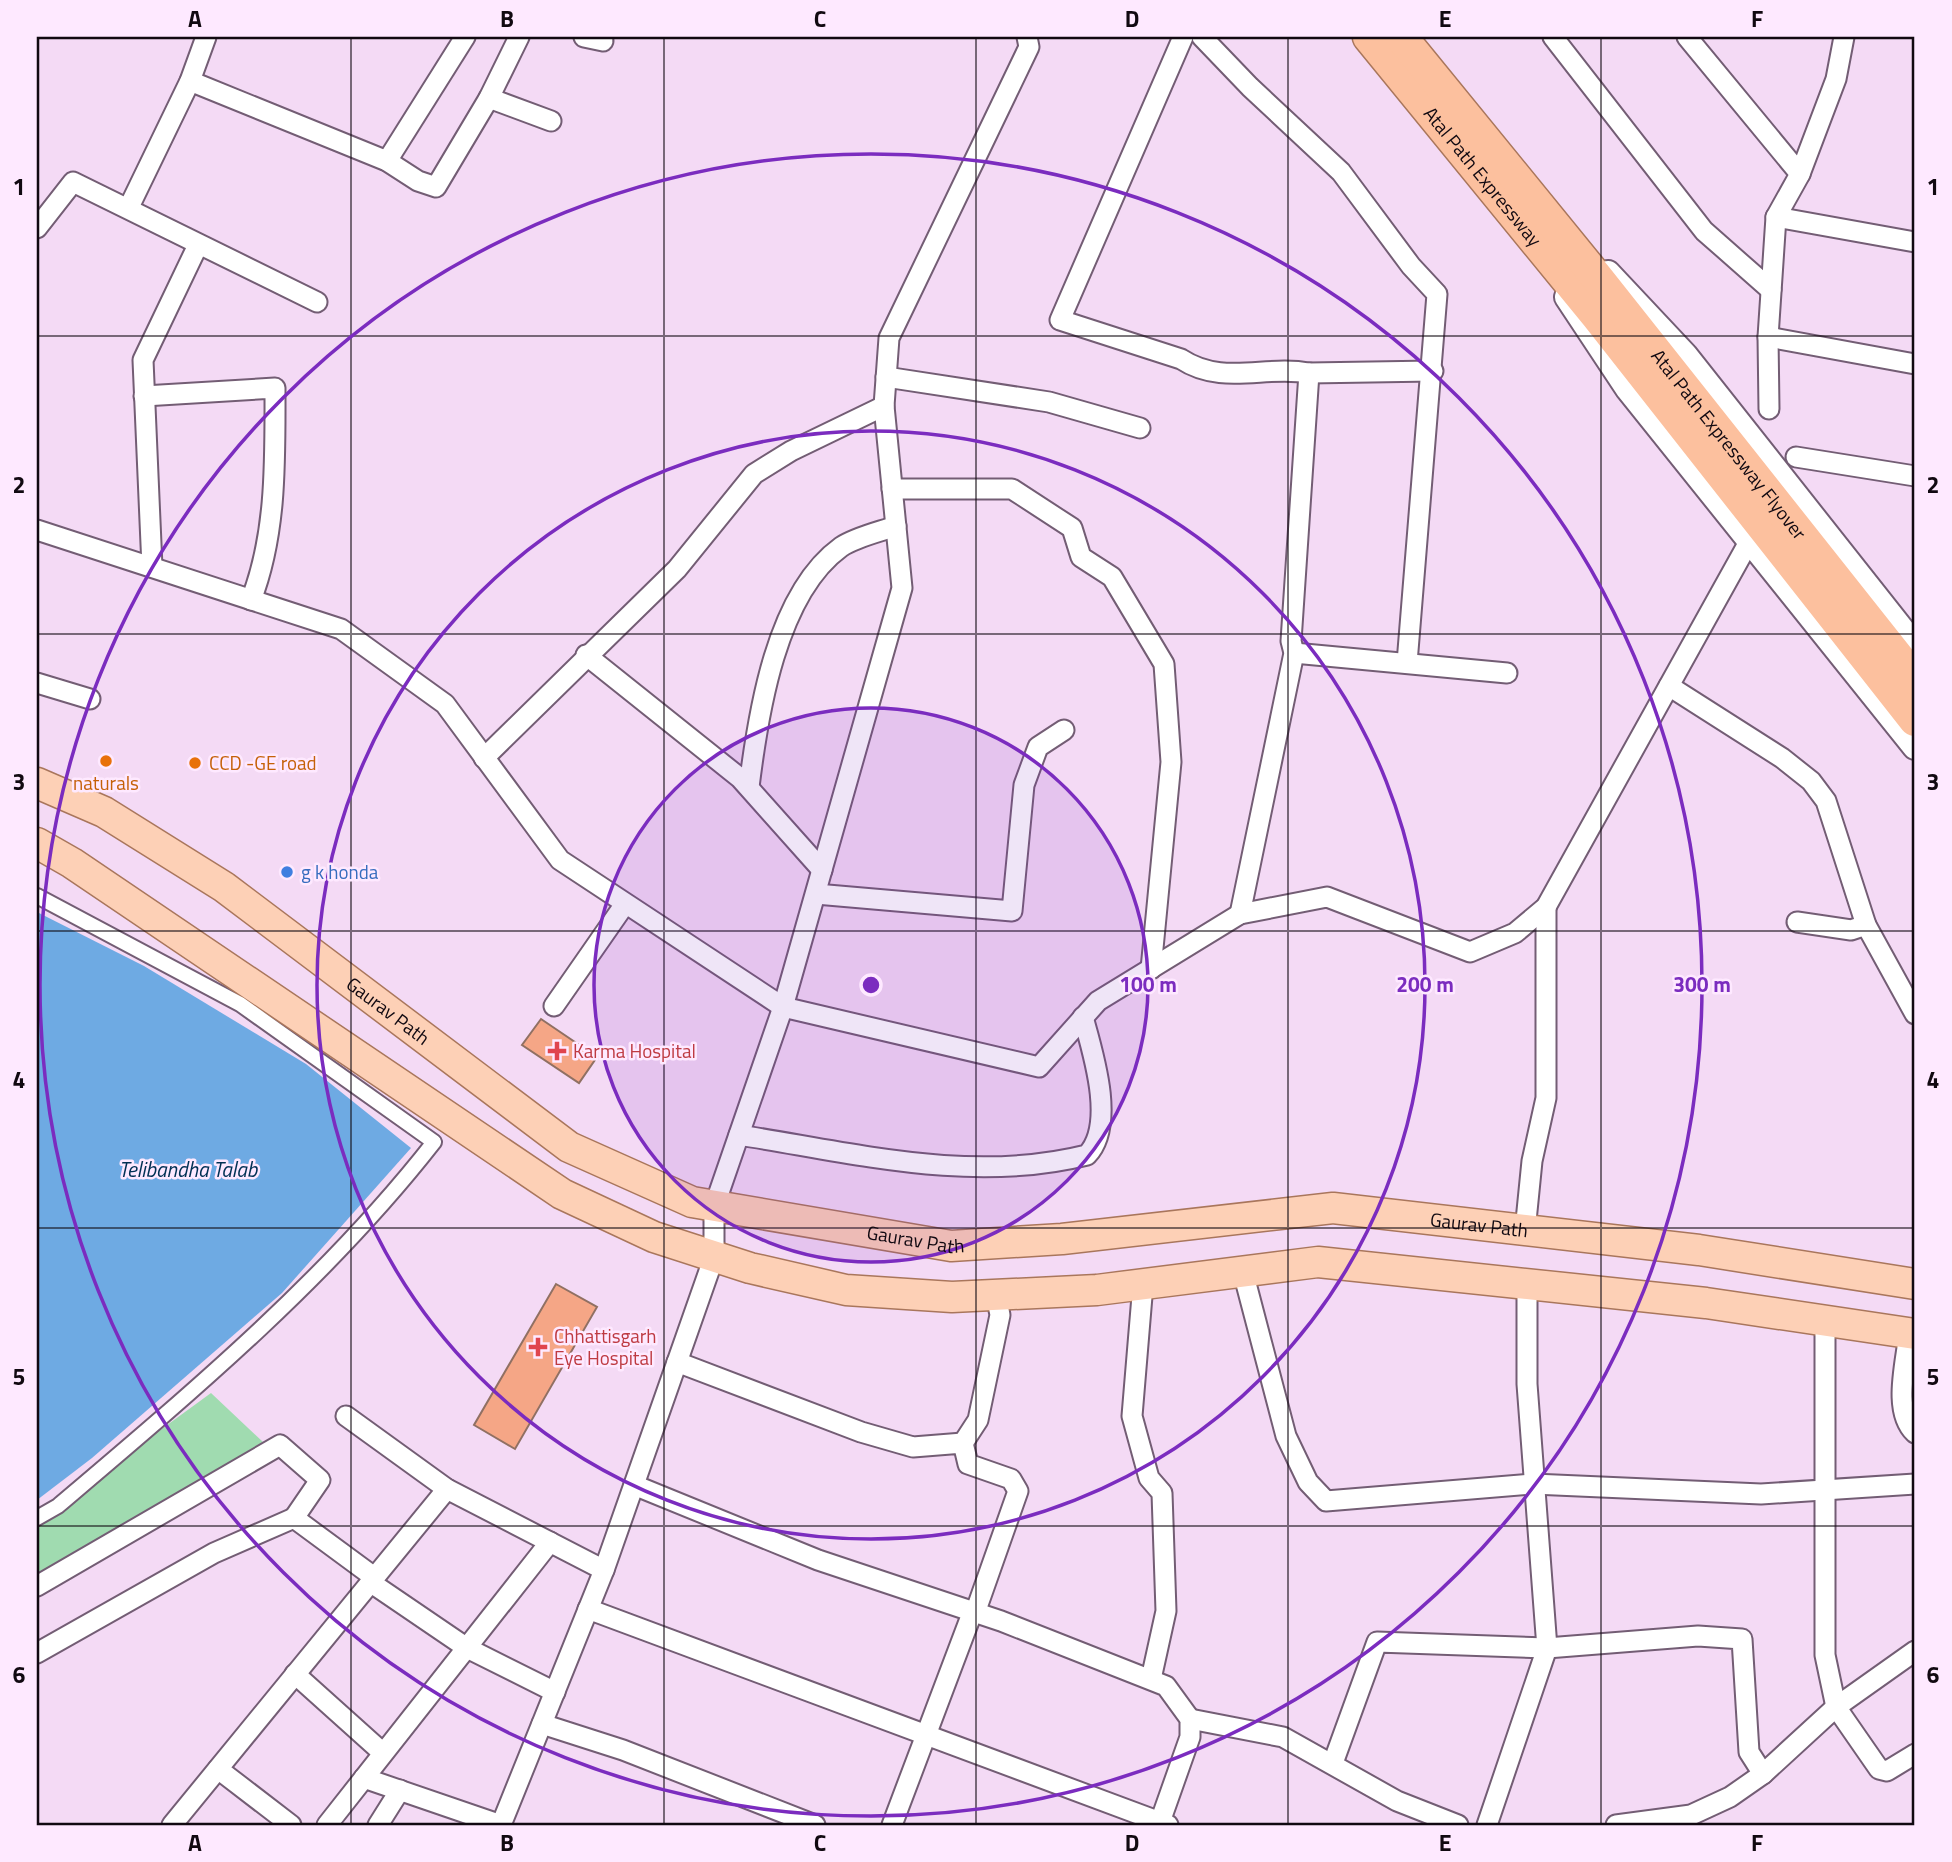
<svg xmlns="http://www.w3.org/2000/svg" width="1952" height="1862" font-family="'Titillium Web',sans-serif">
<style>
.green{fill:#a0dbb0}
.water{fill:#6eaae3}
.building{fill:#f5a686;stroke:#907063;stroke-width:2}
.lines{fill:none;stroke-linecap:round;stroke-linejoin:round}
.pedestrian-casing{stroke:#735d74;stroke-width:18}
.minor-casing{stroke:#735d74;stroke-width:23}
.tertiary-casing{stroke:#735d74;stroke-width:28}
.primary-casing{stroke:#a9765c;stroke-width:33}
.trunk-casing{stroke:#a9765c;stroke-width:35}
.pedestrian{stroke:#fff;stroke-width:14}
.minor{stroke:#fff;stroke-width:19}
.tertiary{stroke:#fff;stroke-width:24}
.primary{stroke:#fdd0b6;stroke-width:30}
.trunk{stroke:#fcc09e;stroke-width:32}
.grid{fill:none;stroke:#110911;stroke-width:2;stroke-opacity:0.55}
.ring{fill:none;stroke:#7b2cbf;stroke-width:3.5}
.food-dot{fill:#e8710a;stroke:#fee9ff;stroke-width:2.5}
.shop-dot{fill:#3f7fe0;stroke:#fee9ff;stroke-width:2.5}
.health-dot{fill:#e0444e;stroke:#fee9ff;stroke-width:2.5}
.labels{text-anchor:middle;stroke-width:5;stroke-linejoin:round;paint-order:stroke}
.street-label{font-size:19px;fill:#110911;stroke:#fee9ff}
.food-label{font-size:19px;fill:#c56008;stroke:#fee9ff;text-anchor:start}
.shop-label{font-size:19px;fill:#366cbe;stroke:#fee9ff;text-anchor:start}
.health-label{font-size:19px;fill:#be3a42;stroke:#fee9ff;text-anchor:start}
.water-label{font-size:21px;font-style:italic;fill:#013054;stroke:#fee9ff}
.centre{fill:#7b2cbf;stroke:#fee9ff;stroke-width:3.5}
.ring-label{font-size:21px;text-anchor:middle;font-weight:bold;fill:#7b2cbf;stroke:#fee9ff;stroke-width:5;stroke-linejoin:round;paint-order:stroke}
.neatline{fill:none;stroke:#110911;stroke-width:2.5}
.grid-label{font-size:23px;text-anchor:middle;font-weight:bold;fill:#110911}
</style>
<rect width="100%" height="100%" fill="#f4daf5"/>
<polygon class="green" points="211,1393 263,1442 137,1525 37,1583 37,1520"/>
<polygon class="water" points="37,912 144,966 306,1064 411,1148 282,1293 92,1458 37,1500"/>
<g class="building">
<polygon points="541,1019 597,1057 579,1083 522,1045"/>
<polygon points="556,1284 597,1307 515,1449 474,1425"/>
</g>
<g class="lines">
<g class="pedestrian-casing">
<path id="pedestrian" d="M37,896L240,1004L434,1142C327,1279 190,1394 58,1506L37,1518"/>
</g>
<g class="minor-casing">
<g id="minor">
<polyline points="584,37 603,41"/>
<path d="M1183,37L1060,320L1181,359C1222,386 1265,365 1309,373L1433,371"/>
<polyline points="1202,37 1250,87 1341,172 1411,266 1437,294 1407,663"/>
<polyline points="1553,37 1704,231 1771,290"/>
<polyline points="1687,37 1800,174 1776,217 1768,337 1769,409"/>
<polyline points="190,81 387,161 418,181 436,187 489,98 519,37"/>
<polyline points="489,98 551,121"/>
<polyline points="387,161 465,37"/>
<polyline points="1800,174 1836,79 1844,37"/>
<polyline points="129,207 190,81 206,37"/>
<polyline points="1776,217 1915,242"/>
<polyline points="37,228 73,182 317,302"/>
<polyline points="1768,337 1915,364"/>
<polyline points="886,377 1049,402 1140,428"/>
<path d="M144,396L275,388C275,459 277,533 251,600"/>
<polyline points="1796,457 1915,476"/>
<polyline points="892,489 1012,489 1072,528 1081,557 1112,577 1164,664 1171,762 1151,969"/>
<polyline points="37,530 341,629 445,704 560,860 783,1007 1039,1067 1098,1001 1240,914 1327,897 1470,952 1515,933 1546,907 1750,540"/>
<polyline points="152,567 143,360 198,245"/>
<polyline points="1294,653 1507,673"/>
<polyline points="586,655 740,778 822,870"/>
<polyline points="37,683 90,699"/>
<polyline points="1669,686 1782,758 1811,781 1826,801 1866,925 1915,1014"/>
<polyline points="484,758 677,569 754,474 791,451 884,406"/>
<path d="M749,787C758,714 776,594 841,547C856,537 879,532 896,526"/>
<polyline points="816,894 1012,911 1024,785 1038,747 1064,730"/>
<polyline points="1240,914 1294,653 1291,641 1309,373"/>
<polyline points="1797,922 1851,930 1866,925"/>
<polyline points="554,1006 625,904"/>
<path d="M739,1135C854,1153 972,1184 1087,1155C1116,1125 1093,1053 1083,1017"/>
<polyline points="1525,1231 1532,1161 1546,1098 1546,907"/>
<polyline points="1243,1272 1286,1436 1308,1482 1326,1501 1533,1484 1761,1494 1915,1484"/>
<polyline points="1143,1284 1132,1416 1149,1478 1162,1493 1166,1611 1151,1679"/>
<polyline points="1825,1321 1825,1655 1836,1707 1879,1769 1887,1771 1915,1754"/>
<path d="M1909,1333C1906,1363 1892,1411 1915,1433"/>
<polyline points="677,1362 861,1432 913,1447 963,1443 968,1464 1011,1479 1018,1491 975,1613 971,1616 892,1825"/>
<polyline points="346,1416 447,1489 604,1570"/>
<polyline points="963,1443 978,1420 1000,1315 996,1295"/>
<polyline points="634,1485 818,1560 1001,1621 1166,1686 1190,1719 1190,1737 1160,1822"/>
<polyline points="370,1582 467,1648 555,1692"/>
<polyline points="37,1586 280,1445 320,1480 294,1518"/>
<polyline points="588,1609 1168,1825"/>
<polyline points="37,1653 214,1553 294,1518 374,1577"/>
<polyline points="295,1674 383,1753"/>
<polyline points="1190,1719 1283,1737 1397,1801 1458,1825"/>
<polyline points="542,1724 623,1750 815,1825"/>
<polyline points="1333,1763 1377,1642 1547,1648 1698,1636 1742,1639 1749,1752 1763,1774"/>
<polyline points="218,1769 291,1825"/>
<polyline points="364,1778 501,1825"/>
<polyline points="172,1825 447,1489"/>
<polyline points="327,1825 550,1542"/>
<polyline points="378,1825 400,1790"/>
<polyline points="501,1825 604,1570 714,1257 714,1207 783,1007 902,588 884,406 889,338 1029,47 1027,37"/>
<polyline points="1487,1825 1547,1648 1527,1384 1527,1284"/>
<polyline points="1616,1825 1691,1815 1730,1797 1763,1774 1836,1707 1915,1651"/>
</g>
</g>
<g class="tertiary-casing">
<g id="tertiary">
<polyline points="1608,273 1685,355 1915,646"/>
<polyline points="1567,297 1628,389 1915,747"/>
</g>
</g>
<g class="primary-casing">
<g id="primary">
<path id="s1" d="M37,783L104,812L224,887L569,1147L692,1202L951,1246L1062,1239L1333,1208L1699,1250L1915,1284"/>
<polyline points="37,843 72,863 562,1194 654,1237 750,1268 846,1290 952,1297 1097,1290 1318,1262 1706,1303 1915,1334"/>
</g>
</g>
<g class="trunk-casing">
<g id="trunk">
<path id="s2" d="M1369,37L1597,316L1915,720"/>
<path id="s3" d="M1401,37L1599,280L1915,679"/>
</g>
</g>
<use href="#pedestrian" class="pedestrian"/>
<use href="#minor" class="minor"/>
<use href="#tertiary" class="tertiary"/>
<use href="#primary" class="primary"/>
<use href="#trunk" class="trunk"/>
</g>
<path class="grid" d="M351,37V1825M664,37V1825M976,37V1825M1288,37V1825M1601,37V1825M37,336H1915M37,634H1915M37,931H1915M37,1228H1915M37,1526H1915"/>
<circle cx="871" cy="985" r="277" fill="#7b2cbf" fill-opacity=".12"/>
<g class="ring">
<circle cx="871" cy="985" r="277"/>
<circle cx="871" cy="985" r="554"/>
<circle cx="871" cy="985" r="831"/>
</g>
<g class="food-dot">
<circle cx="106" cy="761" r="7"/>
<circle cx="195" cy="763" r="7"/>
</g>
<circle class="shop-dot" cx="287" cy="872" r="7"/>
<g class="health-dot">
<path d="M553.5 1040.5h7v7h7v7h-7v7h-7v-7h-7v-7h7z"/>
<path d="M534.5 1336.5h7v7h7v7h-7v7h-7v-7h-7v-7h7z"/>
</g>
<g class="labels">
<g class="street-label">
<text dy="7" stroke="none"><textPath href="#s2" startOffset="180">Atal Path Expressway</textPath></text>
<text dy="7" stroke="none"><textPath href="#s3" startOffset="523">Atal Path Expressway Flyover</textPath></text>
<text dy="7" stroke="none"><textPath href="#s1" startOffset="420">Gaurav Path</textPath></text>
<text dy="7" stroke="none"><textPath href="#s1" startOffset="1575">Gaurav Path</textPath></text>
<text dy="7" stroke="none"><textPath href="#s1" startOffset="1008">Gaurav Path</textPath></text>
</g>
<g class="food-label">
<text x="209" y="770">CCD -GE road</text>
<text x="106" y="790" text-anchor="middle">naturals</text>
</g>
<g class="shop-label">
<text x="301" y="879">g k honda</text>
</g>
<g class="health-label">
<text x="573" y="1058">Karma Hospital</text>
<text x="554" y="1343">Chhattisgarh<tspan x="554" dy="22">Eye Hospital</tspan></text>
</g>
<g class="water-label">
<text x="188" y="1177">Telibandha Talab</text>
</g>
</g>
<circle cx="871" cy="985" r="10" class="centre"/>
<g class="ring-label">
<text x="1148" y="992">100 m</text>
<text x="1425" y="992">200 m</text>
<text x="1702" y="992">300 m</text>
</g>
<rect width="1952" height="1862" fill="none" stroke="#fee9ff" stroke-width="77"/>
<rect x="38" y="38" width="1875" height="1786" class="neatline"/>
<g class="grid-label">
<text x="195" y="27">A</text>
<text x="507" y="27">B</text>
<text x="820" y="27">C</text>
<text x="1132" y="27">D</text>
<text x="1445" y="27">E</text>
<text x="1757" y="27">F</text>
<text x="19" y="195">1</text>
<text x="1933" y="195">1</text>
<text x="19" y="493">2</text>
<text x="1933" y="493">2</text>
<text x="19" y="790">3</text>
<text x="1933" y="790">3</text>
<text x="19" y="1088">4</text>
<text x="1933" y="1088">4</text>
<text x="19" y="1385">5</text>
<text x="1933" y="1385">5</text>
<text x="19" y="1683">6</text>
<text x="1933" y="1683">6</text>
<text x="195" y="1851">A</text>
<text x="507" y="1851">B</text>
<text x="820" y="1851">C</text>
<text x="1132" y="1851">D</text>
<text x="1445" y="1851">E</text>
<text x="1757" y="1851">F</text>
</g>
</svg>
